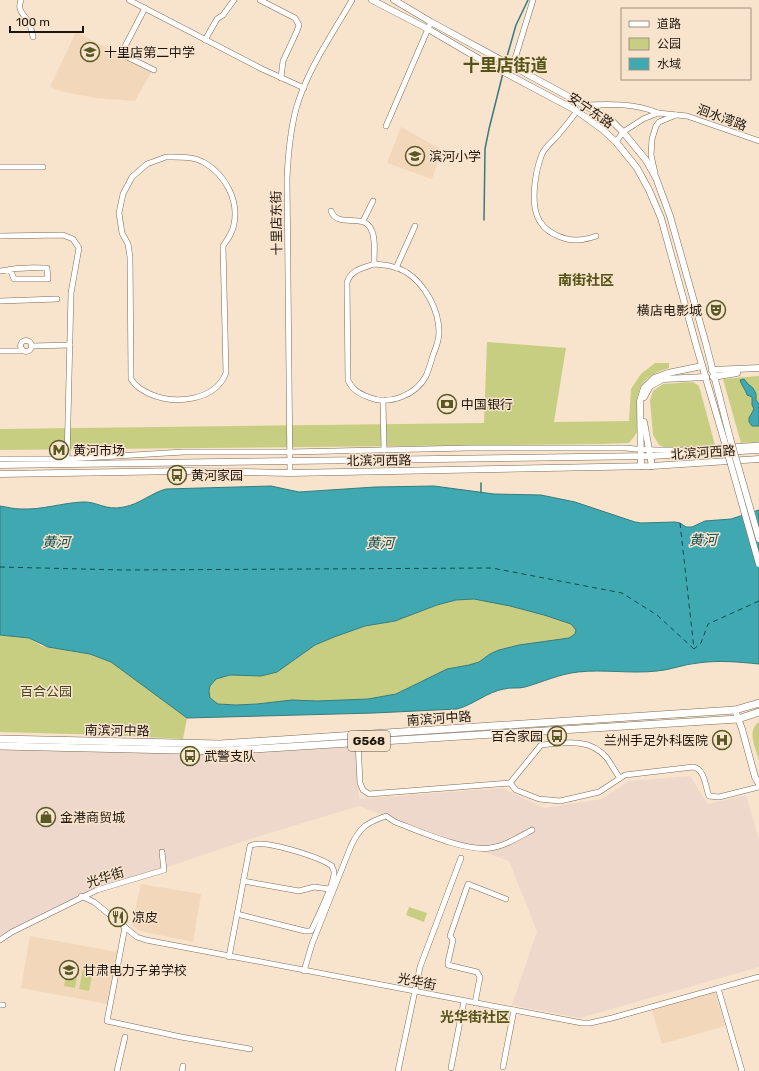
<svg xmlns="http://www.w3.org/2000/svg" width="759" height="1071" font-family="Rubik,'Noto Sans SC',sans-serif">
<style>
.built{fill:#f2d7ba}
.industrial{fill:#eed8cb}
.green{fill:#c8ce81}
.water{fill:#40a8b0;stroke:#367c7f;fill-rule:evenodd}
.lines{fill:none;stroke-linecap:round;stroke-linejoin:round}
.stream{stroke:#367c7f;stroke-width:1.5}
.ferry{stroke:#0f4c50;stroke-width:1;stroke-dasharray:5 4;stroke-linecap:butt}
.minor-casing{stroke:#7d6b56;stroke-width:6}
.major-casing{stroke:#7d6b56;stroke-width:7}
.highway-casing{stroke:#7d6b56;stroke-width:8}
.minor{stroke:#fff;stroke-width:5}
.major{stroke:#fff;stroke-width:6}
.highway{stroke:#fff;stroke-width:7}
.major-bridge-casing{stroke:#7d6b56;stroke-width:7;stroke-linecap:butt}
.major-bridge{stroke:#fff;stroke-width:6}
.labels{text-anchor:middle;stroke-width:3;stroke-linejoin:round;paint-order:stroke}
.shield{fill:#f8e3cc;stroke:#5f5447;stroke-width:1}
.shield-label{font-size:12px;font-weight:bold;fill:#1e160e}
.poi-label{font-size:13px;fill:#1e160e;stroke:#f8e3cc;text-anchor:start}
.street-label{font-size:13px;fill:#1e160e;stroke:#f8e3cc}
.park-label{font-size:13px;fill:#41441c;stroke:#f8e3cc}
.neighbourhood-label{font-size:14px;font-weight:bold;fill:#545317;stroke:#f8e3cc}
.water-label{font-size:14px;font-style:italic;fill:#0f4c50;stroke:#f8e3cc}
.district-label{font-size:17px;font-weight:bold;fill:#545317;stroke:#f8e3cc}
</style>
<rect width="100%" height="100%" fill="#f8e3cc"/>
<g class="built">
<polygon points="76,32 152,71 135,101 96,98 64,92 50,87"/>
<polygon points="401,127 442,150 432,179 387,163"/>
<polygon points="141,884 201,894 193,942 140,931 132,925"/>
<polygon points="30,936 117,952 108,1004 21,988"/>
<polygon points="715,992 725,1026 662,1044 652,1010"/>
</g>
<polygon class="industrial" points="358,742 359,799 502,788 544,808 602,799 629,781 690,776 708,804 746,795 759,840 759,967 580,1018 512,1005 537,931 509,861 359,806 250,839 97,891 0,938 0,743"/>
<g class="green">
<path d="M487,342L566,348L554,422L629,421L631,389L641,374L655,363H669V368C645,375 636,385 637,411C637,417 639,424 638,429C637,434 632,439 629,443L600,444L0,450V429L484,423Z"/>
<polygon points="759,376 759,442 741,443 723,379"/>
<polygon points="693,382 699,386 715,445 666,448 659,445 653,435 650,400 653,391 663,384"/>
<polygon points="474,599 510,606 544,615 571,624 576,630 575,634 569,638 519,645 490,654 479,662 469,665 447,669 396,694 368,699 317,701 292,700 257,704 236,705 218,704 210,698 209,691 210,686 216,679 230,675 261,676 315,645 334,637 365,626 395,621 437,605 456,600"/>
<polygon points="0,635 21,637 29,638 42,646 90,654 111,662 187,718 183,739 108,735 0,732"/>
<path d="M759,722V760C756,748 746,731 759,722Z"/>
<polygon points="409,907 427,913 424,922 406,915"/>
<polygon points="68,967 78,969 75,988 64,986"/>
<polygon points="83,969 93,971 89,991 79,989"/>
</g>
<g class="water">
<path d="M744,379L748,384L753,388L756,394V400L759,404V426H752L749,422V418L754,409L752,405V397L747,395C746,390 741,385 740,380Z"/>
<path d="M271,486L299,492L375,487L434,486L494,494L541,495L575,502L635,522L641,523L675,522L680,523L686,527H692L705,521L731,519L759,510V664C739,662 719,660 698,663C684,664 671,670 657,671C630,674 604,669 578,672C559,674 543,682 525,687C518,689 511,687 504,689C487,692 473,705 457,709L374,713L187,718L111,662L90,654L48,647L29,638L0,635V506C7,507 14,509 21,509C42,510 62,503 82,502C97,501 105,511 124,507C140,504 151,493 166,489ZM474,599L510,606L544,615L571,624L576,630L575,634L569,638L519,645L499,650L490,654L479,662L469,665L447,669L396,694L368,699L317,701L292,700L257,704L236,705L218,704L210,698L209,691L210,686L216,679L230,675L261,676L277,672L315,645L334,637L365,626L395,621L437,605L456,600Z"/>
</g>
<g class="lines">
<g class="stream">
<polyline points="506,60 516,25 528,0"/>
<polyline points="484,220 485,149 489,129 503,73"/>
<polyline points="481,493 481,483"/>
</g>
<g class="ferry">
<polyline points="680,523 694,649 701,643 708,624 759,601"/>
<polyline points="0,567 124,570 492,568 622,593 657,615 694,649"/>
</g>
<g class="minor-casing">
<g id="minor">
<path d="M21,0C17,11 23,13 28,21C31,26 32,32 33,37"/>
<polyline points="129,0 262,69 304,88"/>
<polyline points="260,0 295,18 299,25 297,31 283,61 281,78"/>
<polyline points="145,8 121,54 154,70"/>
<polyline points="205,40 217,19 223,15 234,0"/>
<polyline points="513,65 533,0"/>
<path d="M584,105C609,104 635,103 658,113"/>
<path d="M577,111C571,119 564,128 558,135C553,141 545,147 542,154C535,172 529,207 541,223C545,229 551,233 558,236C571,242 583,241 596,236"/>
<polyline points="386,126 431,22"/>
<polyline points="616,142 623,132 643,119 658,113 687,116 759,141"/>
<path d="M166,157C179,157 193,156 205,163C225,175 239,200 234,224C233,232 228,239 223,246L226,373C215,401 175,405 150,394C142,390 136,387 131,379L130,257L128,244L122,233L119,213L123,194L132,177L147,164Z"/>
<polyline points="0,167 43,167"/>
<polyline points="655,173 651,155 652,139 656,126 659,122 676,115"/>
<path d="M331,211C338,229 363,212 371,229C376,238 374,253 374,264"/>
<polyline points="363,221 373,201"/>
<polyline points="0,236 63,235 73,239 79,248 71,293 67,461"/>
<path d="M374,264C385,265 396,266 406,272C425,284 439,310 439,332C439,339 436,348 433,355C431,362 429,369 426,376C416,395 389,406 368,397C359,393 352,390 348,380L347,283C350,270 363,268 374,264Z"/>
<polyline points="396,268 415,226"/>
<path d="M0,271C15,268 29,267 44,268H47L48,279H14L10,269"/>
<polyline points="0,301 57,299"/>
<circle cx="26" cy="346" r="5.5"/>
<polyline points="32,346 70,345"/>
<polyline points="0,351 20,351 22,349"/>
<polyline points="383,400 384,450"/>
<path d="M0,459H67L184,452H290L469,448H626C670,453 715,448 759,445"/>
<path d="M290,473L287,179C288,155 290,132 296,109C307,70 332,35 352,0"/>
<polyline points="560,729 561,743"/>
<path d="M358,742L360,783L363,790L369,794L510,783L516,790L539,799L560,801L599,792L625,775L693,767C705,769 705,786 709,796L719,797L759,787"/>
<path d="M510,783L541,745C563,743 589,737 606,757C611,763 615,772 620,778"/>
<polyline points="243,881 299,891 314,887 329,889"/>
<polyline points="81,896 94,902 137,937 146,940 582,1023 590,1023 612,1018 759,977"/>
<polyline points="125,927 107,1021 181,1037 250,1049"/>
<polyline points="0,940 12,932 97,890 164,870 162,852"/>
<path d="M229,957L250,846C262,838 319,857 332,866C332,868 334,870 334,872C335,882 316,921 311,931H305L237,914"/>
<path d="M304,971L312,944L351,846C360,827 366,823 386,816L395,822C419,831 466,852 490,848C505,846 519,837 532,830"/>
<polyline points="718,988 742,1071"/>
<polyline points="475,1003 480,977 477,972 448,965 448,962 453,940 450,936 468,884 506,899"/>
<polyline points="0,1005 3,1005"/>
<polyline points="503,1067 514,1010"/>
<polyline points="451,1068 464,1001"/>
<polyline points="117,1071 125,1037"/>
<polyline points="182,1071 183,1066"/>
<polyline points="398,1071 420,967 461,858"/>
</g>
</g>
<g class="major-casing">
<g id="major">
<polyline points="372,0 428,29 481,60 577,111 603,130 616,142 637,168 649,190 661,218 697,348 724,440"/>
<polyline points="394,0 431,22 584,105 612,121 623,132 646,160 656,178 670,216 706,344 730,438"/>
<polyline points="712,370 759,368"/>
<polyline points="713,377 737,373"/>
<polyline points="644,397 650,386 663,379 706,377"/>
<polyline points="644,422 652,466"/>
<polyline points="0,465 651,456 759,450"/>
<polyline points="641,466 640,401 644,388 654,378 668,373 702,366"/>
<polyline points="0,474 183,471 290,473 652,466 759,459"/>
<polyline points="735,710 742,729 755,777 759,784"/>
</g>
</g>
<g class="highway-casing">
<g id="highway">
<polyline points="0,739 220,744 735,710 759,703"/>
<polyline points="0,746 220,751 738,719 759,712"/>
</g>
</g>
<use href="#minor" class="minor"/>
<use href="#major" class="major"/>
<use href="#highway" class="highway"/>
<g class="major-bridge-casing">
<g id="major-bridge">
<polyline points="730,438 759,539"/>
<polyline points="724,440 759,564"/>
</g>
</g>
<use href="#major-bridge" class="major-bridge"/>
</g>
<defs>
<g id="school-ring" transform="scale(1)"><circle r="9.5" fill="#f8e3cc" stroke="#595825" stroke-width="1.5"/><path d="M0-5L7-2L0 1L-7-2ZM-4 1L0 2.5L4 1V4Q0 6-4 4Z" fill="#595825"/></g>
<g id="theatre-ring" transform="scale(1)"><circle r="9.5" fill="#f8e3cc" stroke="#595825" stroke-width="1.5"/><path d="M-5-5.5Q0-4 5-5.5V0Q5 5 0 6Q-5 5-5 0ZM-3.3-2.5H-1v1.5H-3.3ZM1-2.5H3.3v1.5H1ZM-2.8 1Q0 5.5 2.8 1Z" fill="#595825"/></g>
<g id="bank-ring" transform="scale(1)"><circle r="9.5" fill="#f8e3cc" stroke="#595825" stroke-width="1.5"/><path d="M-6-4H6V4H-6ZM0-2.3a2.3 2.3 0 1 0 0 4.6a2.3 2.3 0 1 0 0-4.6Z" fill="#595825"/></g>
<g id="metro-ring" transform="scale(1)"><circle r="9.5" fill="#f8e3cc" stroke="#595825" stroke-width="1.5"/><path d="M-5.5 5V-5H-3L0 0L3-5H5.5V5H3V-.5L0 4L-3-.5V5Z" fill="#595825"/></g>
<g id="bus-ring" transform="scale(1)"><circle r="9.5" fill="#f8e3cc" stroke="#595825" stroke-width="1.5"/><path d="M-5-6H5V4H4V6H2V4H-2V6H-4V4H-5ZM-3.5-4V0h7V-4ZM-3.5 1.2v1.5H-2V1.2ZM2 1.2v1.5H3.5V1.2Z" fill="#595825"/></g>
<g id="hospital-ring" transform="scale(1)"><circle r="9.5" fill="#f8e3cc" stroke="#595825" stroke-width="1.5"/><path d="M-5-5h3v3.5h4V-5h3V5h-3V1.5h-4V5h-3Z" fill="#595825"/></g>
<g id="shop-ring" transform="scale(1)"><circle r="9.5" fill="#f8e3cc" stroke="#595825" stroke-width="1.5"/><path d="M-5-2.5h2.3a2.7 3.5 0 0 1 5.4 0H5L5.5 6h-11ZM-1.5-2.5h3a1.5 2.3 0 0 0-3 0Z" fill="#595825"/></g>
<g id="restaurant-ring" transform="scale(1)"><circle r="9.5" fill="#f8e3cc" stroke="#595825" stroke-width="1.5"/><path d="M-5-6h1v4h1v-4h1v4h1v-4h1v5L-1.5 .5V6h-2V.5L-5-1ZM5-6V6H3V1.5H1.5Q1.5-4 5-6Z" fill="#595825"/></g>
</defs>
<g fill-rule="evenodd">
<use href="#school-ring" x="90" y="52"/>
<use href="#school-ring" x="415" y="156"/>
<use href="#theatre-ring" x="716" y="310"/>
<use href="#bank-ring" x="447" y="404"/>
<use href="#metro-ring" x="59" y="450"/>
<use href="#bus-ring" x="177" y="475"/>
<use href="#bus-ring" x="557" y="736"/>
<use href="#hospital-ring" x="722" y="740"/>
<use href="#bus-ring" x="190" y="756"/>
<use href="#shop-ring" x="46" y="817"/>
<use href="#restaurant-ring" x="118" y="917"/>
<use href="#school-ring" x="69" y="970"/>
</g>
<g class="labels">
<rect class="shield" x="348" y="731" width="42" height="20" rx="3"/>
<g class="shield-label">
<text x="369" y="745">G568</text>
</g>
<g class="poi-label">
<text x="104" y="57">十里店第二中学</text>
<text x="429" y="161">滨河小学</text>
<text x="702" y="315" text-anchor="end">横店电影城</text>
<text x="461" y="409">中国银行</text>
<text x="73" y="455">黄河市场</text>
<text x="191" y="480">黄河家园</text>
<text x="543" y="741" text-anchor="end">百合家园</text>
<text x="708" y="745" text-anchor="end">兰州手足外科医院</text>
<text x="204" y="761">武警支队</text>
<text x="60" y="822">金港商贸城</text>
<text x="132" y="922">凉皮</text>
<text x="83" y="975">甘肃电力子弟学校</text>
</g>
<g class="street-label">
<text transform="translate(591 110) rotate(34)" y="5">安宁东路</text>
<text transform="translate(722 117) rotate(20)" y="5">洄水湾路</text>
<text transform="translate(276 223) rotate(-91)" y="5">十里店东街</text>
<text transform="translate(703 452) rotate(-4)" y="5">北滨河西路</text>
<text transform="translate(379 460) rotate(-1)" y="5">北滨河西路</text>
<text transform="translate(439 718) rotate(-4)" y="5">南滨河中路</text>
<text transform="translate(117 730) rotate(1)" y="5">南滨河中路</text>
<text transform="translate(105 877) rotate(-18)" y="5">光华街</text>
<text transform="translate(417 981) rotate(11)" y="5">光华街</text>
</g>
<g class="park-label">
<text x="46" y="696">百合公园</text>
</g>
<g class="neighbourhood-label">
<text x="586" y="285">南街社区</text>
<text x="475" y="1022">光华街社区</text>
</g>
<g class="water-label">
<text transform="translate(703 540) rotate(-1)" y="5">黄河</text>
<text x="56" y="547">黄河</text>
<text x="380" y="548">黄河</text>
</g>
<g class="district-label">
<text x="505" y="71">十里店街道</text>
</g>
</g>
<rect x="621" y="8" width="130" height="72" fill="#f8e3cc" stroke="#a19180"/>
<rect x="629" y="21" width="20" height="6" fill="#ffffff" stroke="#a19180"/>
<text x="657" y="28" font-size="12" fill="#1e160e">道路</text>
<rect x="629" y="38" width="20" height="12" fill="#c8ce81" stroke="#a19180"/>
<text x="657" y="48" font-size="12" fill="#1e160e">公园</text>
<rect x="629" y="58" width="20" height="12" fill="#40a8b0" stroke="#a19180"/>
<text x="657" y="68" font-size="12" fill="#1e160e">水域</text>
<path d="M10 26v6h73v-6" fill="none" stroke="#1e160e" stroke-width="2"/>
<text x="16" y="26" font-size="12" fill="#1e160e" stroke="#f8e3cc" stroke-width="3" paint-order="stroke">100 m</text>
</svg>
